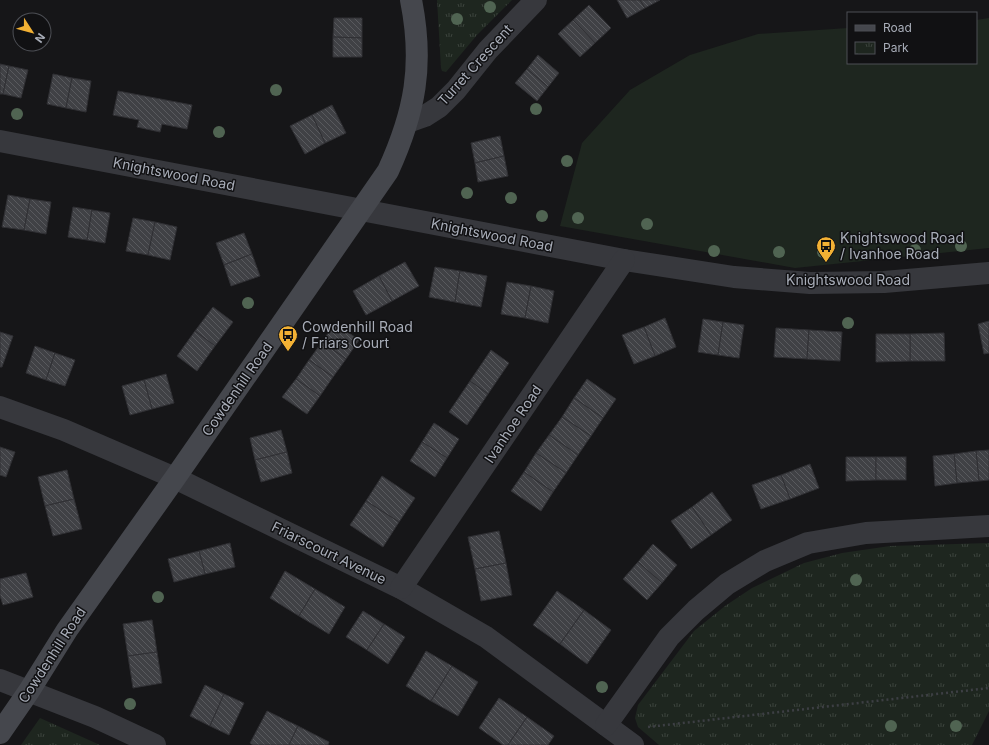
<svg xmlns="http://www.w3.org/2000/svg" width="989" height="745" font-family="Inter,sans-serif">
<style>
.park{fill:url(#park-tufts)}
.garden{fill:#1e261f}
.building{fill:url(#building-back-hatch);stroke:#303034}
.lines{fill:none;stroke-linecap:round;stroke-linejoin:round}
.path{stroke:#3d3f44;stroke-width:2.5;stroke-dasharray:2 3;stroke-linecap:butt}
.street{stroke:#37383d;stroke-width:22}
.secondary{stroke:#45474d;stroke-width:22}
.tree{fill:#506452}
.labels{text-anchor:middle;stroke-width:3;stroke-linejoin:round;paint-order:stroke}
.street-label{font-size:14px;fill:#a8adb8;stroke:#111113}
.poi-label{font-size:14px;fill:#a8adb8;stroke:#111113;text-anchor:start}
</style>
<defs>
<pattern id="park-tufts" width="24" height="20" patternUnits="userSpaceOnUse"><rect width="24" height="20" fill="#1e261f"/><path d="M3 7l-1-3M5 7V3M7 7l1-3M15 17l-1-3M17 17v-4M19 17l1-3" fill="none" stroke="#3c433d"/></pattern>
<pattern id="building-back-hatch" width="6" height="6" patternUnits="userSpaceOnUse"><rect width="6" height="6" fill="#404145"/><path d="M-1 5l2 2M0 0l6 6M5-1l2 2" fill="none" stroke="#595a5e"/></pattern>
</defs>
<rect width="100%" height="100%" fill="#161618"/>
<g class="park">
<polygon points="437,0 512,0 477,35 446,72 442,71 441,68"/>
<polygon points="989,543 989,711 972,745 659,745 638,727 635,718 638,705 694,631 725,606 752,588 804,563 842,553 890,546"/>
<polygon points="40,718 100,745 21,745"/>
</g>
<polygon class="garden" points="989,18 989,248 795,268 560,226 582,143 630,90 690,55 758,34 848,28 848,63 976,63 976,20"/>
<g class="building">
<polygon points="617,0 640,0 645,8 627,18"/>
<polygon points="640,0 660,0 645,8"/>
<polygon points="589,5 611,28 595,43 573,20"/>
<polygon points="334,18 362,18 362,38 333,37"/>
<polygon points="573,20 595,43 580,57 558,34"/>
<polygon points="333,37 362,38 362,57 333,57"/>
<polygon points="538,55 559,73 548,87 527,69"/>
<polygon points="0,64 9,66 3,94 0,94"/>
<polygon points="9,66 28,70 21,98 3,94"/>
<polygon points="527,69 548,87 537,101 515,83"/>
<polygon points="53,74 72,78 66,108 47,104"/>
<polygon points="72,78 91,81 86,112 66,108"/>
<polygon points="118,91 192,105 187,129 162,124 160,132 137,127 139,120 113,115"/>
<polygon points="332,105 346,133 325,143 312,115"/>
<polygon points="312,115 325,143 305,154 290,126"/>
<polygon points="500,136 504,156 475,163 471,143"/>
<polygon points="504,156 508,176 478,182 475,163"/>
<polygon points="8,195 30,199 24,230 2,227"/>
<polygon points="30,199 51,202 46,234 24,230"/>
<polygon points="73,207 92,210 87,240 68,237"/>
<polygon points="92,210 110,213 105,243 87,240"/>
<polygon points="133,218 155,222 148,255 126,251"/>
<polygon points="155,222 177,227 170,260 148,255"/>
<polygon points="244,233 252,254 224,265 216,243"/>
<polygon points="252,254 260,276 231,286 224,265"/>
<polygon points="405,262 419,286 392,301 379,276"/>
<polygon points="435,267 460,271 455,302 429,297"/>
<polygon points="460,271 487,276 481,307 455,302"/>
<polygon points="379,276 392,301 366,315 353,291"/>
<polygon points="507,282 531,286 525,318 501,314"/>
<polygon points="531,286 554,291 548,323 525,318"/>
<polygon points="213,307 233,322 215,346 195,331"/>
<polygon points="665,318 676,347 655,356 644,327"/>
<polygon points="703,319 723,322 718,355 698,352"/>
<polygon points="989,321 989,353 984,354 978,324"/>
<polygon points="723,322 744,325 739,358 718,355"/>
<polygon points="335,323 359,340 346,359 322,342"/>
<polygon points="644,327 655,356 634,364 622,335"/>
<polygon points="776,328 809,330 807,359 774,357"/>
<polygon points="809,330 842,332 840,361 807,359"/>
<polygon points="195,331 215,346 197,371 177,356"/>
<polygon points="0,332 13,336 2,367 0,367"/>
<polygon points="944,333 945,361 910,361 910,334"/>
<polygon points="876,334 910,334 910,361 876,362"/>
<polygon points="322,342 346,359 333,377 309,360"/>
<polygon points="35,346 55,353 46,380 26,373"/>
<polygon points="491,350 509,363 488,394 470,381"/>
<polygon points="55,353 75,360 65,386 46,380"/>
<polygon points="309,360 333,377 320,396 296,379"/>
<polygon points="166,374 174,403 152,409 144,380"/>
<polygon points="296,379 320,396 307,414 282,397"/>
<polygon points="587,379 616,399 603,418 574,398"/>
<polygon points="144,380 152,409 130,415 122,386"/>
<polygon points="470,381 488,394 467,425 449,412"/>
<polygon points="574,398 603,418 591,436 562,417"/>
<polygon points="562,417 591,436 578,455 549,435"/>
<polygon points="434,423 459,439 447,458 422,442"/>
<polygon points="281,430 287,452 255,460 250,438"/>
<polygon points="549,435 578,455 566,473 536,453"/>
<polygon points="422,442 447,458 435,477 410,461"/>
<polygon points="0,447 15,452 6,477 0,475"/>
<polygon points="989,450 989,480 979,481 976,451"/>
<polygon points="976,451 979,481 957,483 954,454"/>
<polygon points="287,452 292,473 261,482 255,460"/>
<polygon points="536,453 566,473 553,492 524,472"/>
<polygon points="954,454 957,483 935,486 933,456"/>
<polygon points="846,457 876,457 876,480 846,481"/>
<rect x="876" y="457" width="30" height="23"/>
<polygon points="810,464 819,488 790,499 781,475"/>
<polygon points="67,470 74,499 45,506 38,477"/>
<polygon points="524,472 553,492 541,511 511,491"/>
<polygon points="781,475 790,499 761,509 752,485"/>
<polygon points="382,476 415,498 399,522 366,501"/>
<polygon points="712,492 732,520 711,535 692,507"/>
<polygon points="74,499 82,529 53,536 45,506"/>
<polygon points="366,501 399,522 383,547 350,525"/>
<polygon points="692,507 711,535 691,549 671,521"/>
<polygon points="499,531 506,563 475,569 468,537"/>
<polygon points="230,543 235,567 205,574 199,551"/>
<polygon points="653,544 677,565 662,583 638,562"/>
<polygon points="199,551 205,574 174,582 168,559"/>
<polygon points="638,562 662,583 647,600 623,579"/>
<polygon points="506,563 512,595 481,601 475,569"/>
<polygon points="285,571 315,589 299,616 270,598"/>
<polygon points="26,573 33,597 3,605 0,596 0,579"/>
<polygon points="315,589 345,607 329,634 299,616"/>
<polygon points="557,591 584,610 560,644 533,625"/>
<polygon points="584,610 611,630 587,664 560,644"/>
<polygon points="363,611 384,624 367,650 346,637"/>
<polygon points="152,620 157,652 128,656 123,624"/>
<polygon points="384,624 405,637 388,664 367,650"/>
<polygon points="426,651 452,666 431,701 406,686"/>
<polygon points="157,652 162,683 133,688 128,656"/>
<polygon points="452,666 478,682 458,716 431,701"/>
<polygon points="205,685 224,694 210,726 190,716"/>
<polygon points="224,694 244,703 229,735 210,726"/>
<polygon points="499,698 527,717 508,745 503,745 479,728"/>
<polygon points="267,711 298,726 289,745 253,745 250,743"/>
<polygon points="527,717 554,736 548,745 508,745"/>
<polygon points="298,726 329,742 328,745 289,745"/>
</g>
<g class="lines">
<polyline class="path" points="648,727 989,688"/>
<g class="street">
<polyline points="408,122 425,116 439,107 456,90 488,50 536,0"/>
<polyline points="0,141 624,260 734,277 810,283 884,282 989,273"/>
<polyline points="0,407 64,430 175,478 401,588 486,637 633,745"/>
<polyline points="401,588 624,260"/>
<polyline points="0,680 95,717 155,745"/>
<polyline points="606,725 669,637 696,610 727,584 765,561 808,543 866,533 989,526"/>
</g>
<path class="secondary" d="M0,733L29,691L67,630L175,478L388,171C415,112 424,65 411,0"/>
</g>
<g class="tree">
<circle cx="490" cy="7" r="6"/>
<circle cx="457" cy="19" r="6"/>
<circle cx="276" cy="90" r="6"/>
<circle cx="536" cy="109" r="6"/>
<circle cx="17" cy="114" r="6"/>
<circle cx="219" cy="132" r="6"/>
<circle cx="567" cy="161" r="6"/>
<circle cx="467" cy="193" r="6"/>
<circle cx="511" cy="198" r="6"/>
<circle cx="542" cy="216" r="6"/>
<circle cx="578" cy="218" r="6"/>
<circle cx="647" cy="224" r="6"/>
<circle cx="961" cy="246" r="6"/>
<circle cx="915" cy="250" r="6"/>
<circle cx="714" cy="251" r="6"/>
<circle cx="779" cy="252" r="6"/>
<circle cx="823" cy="252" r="6"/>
<circle cx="248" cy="303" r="6"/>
<circle cx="848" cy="323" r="6"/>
<circle cx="856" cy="580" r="6"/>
<circle cx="158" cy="597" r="6"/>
<circle cx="602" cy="687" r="6"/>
<circle cx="130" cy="704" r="6"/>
<circle cx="891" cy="726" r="6"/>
<circle cx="956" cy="726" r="6"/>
</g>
<defs>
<g id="bus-pin" transform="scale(1)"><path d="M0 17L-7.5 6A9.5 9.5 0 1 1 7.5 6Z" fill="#f2b134" stroke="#111113"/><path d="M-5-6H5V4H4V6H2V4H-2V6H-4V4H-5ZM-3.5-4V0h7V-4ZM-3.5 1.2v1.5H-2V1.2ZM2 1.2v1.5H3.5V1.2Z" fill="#111"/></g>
</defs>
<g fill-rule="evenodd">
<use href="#bus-pin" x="826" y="246"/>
<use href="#bus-pin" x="288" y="335"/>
</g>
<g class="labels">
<g class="street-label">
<text transform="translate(475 65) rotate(-48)" y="5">Turret Crescent</text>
<text transform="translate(174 174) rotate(11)" y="5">Knightswood Road</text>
<text transform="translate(492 235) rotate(11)" y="5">Knightswood Road</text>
<text x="848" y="285">Knightswood Road</text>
<text transform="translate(237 389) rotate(-55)" y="5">Cowdenhill Road</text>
<text transform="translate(513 424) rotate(-56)" y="5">Ivanhoe Road</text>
<text transform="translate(329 553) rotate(26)" y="5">Friarscourt Avenue</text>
<text transform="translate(52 655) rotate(-57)" y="5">Cowdenhill Road</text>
</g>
<g class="poi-label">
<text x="840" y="243">Knightswood Road<tspan x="840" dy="16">/ Ivanhoe Road</tspan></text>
<text x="302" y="332">Cowdenhill Road<tspan x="302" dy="16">/ Friars Court</tspan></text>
</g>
</g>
<rect x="847" y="12" width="130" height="52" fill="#111113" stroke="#4d4f55"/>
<rect x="855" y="25" width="20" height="6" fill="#45474d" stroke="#4d4f55"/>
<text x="883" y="32" font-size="12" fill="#a8adb8">Road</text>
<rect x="855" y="42" width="20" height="12" fill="url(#park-tufts)" stroke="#4d4f55"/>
<text x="883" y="52" font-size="12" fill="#a8adb8">Park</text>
<g transform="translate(32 32) rotate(126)"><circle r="19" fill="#111113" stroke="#4d4f55"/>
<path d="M0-3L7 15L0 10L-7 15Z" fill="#f2b134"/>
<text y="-6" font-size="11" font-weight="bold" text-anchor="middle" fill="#a8adb8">N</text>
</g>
</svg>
